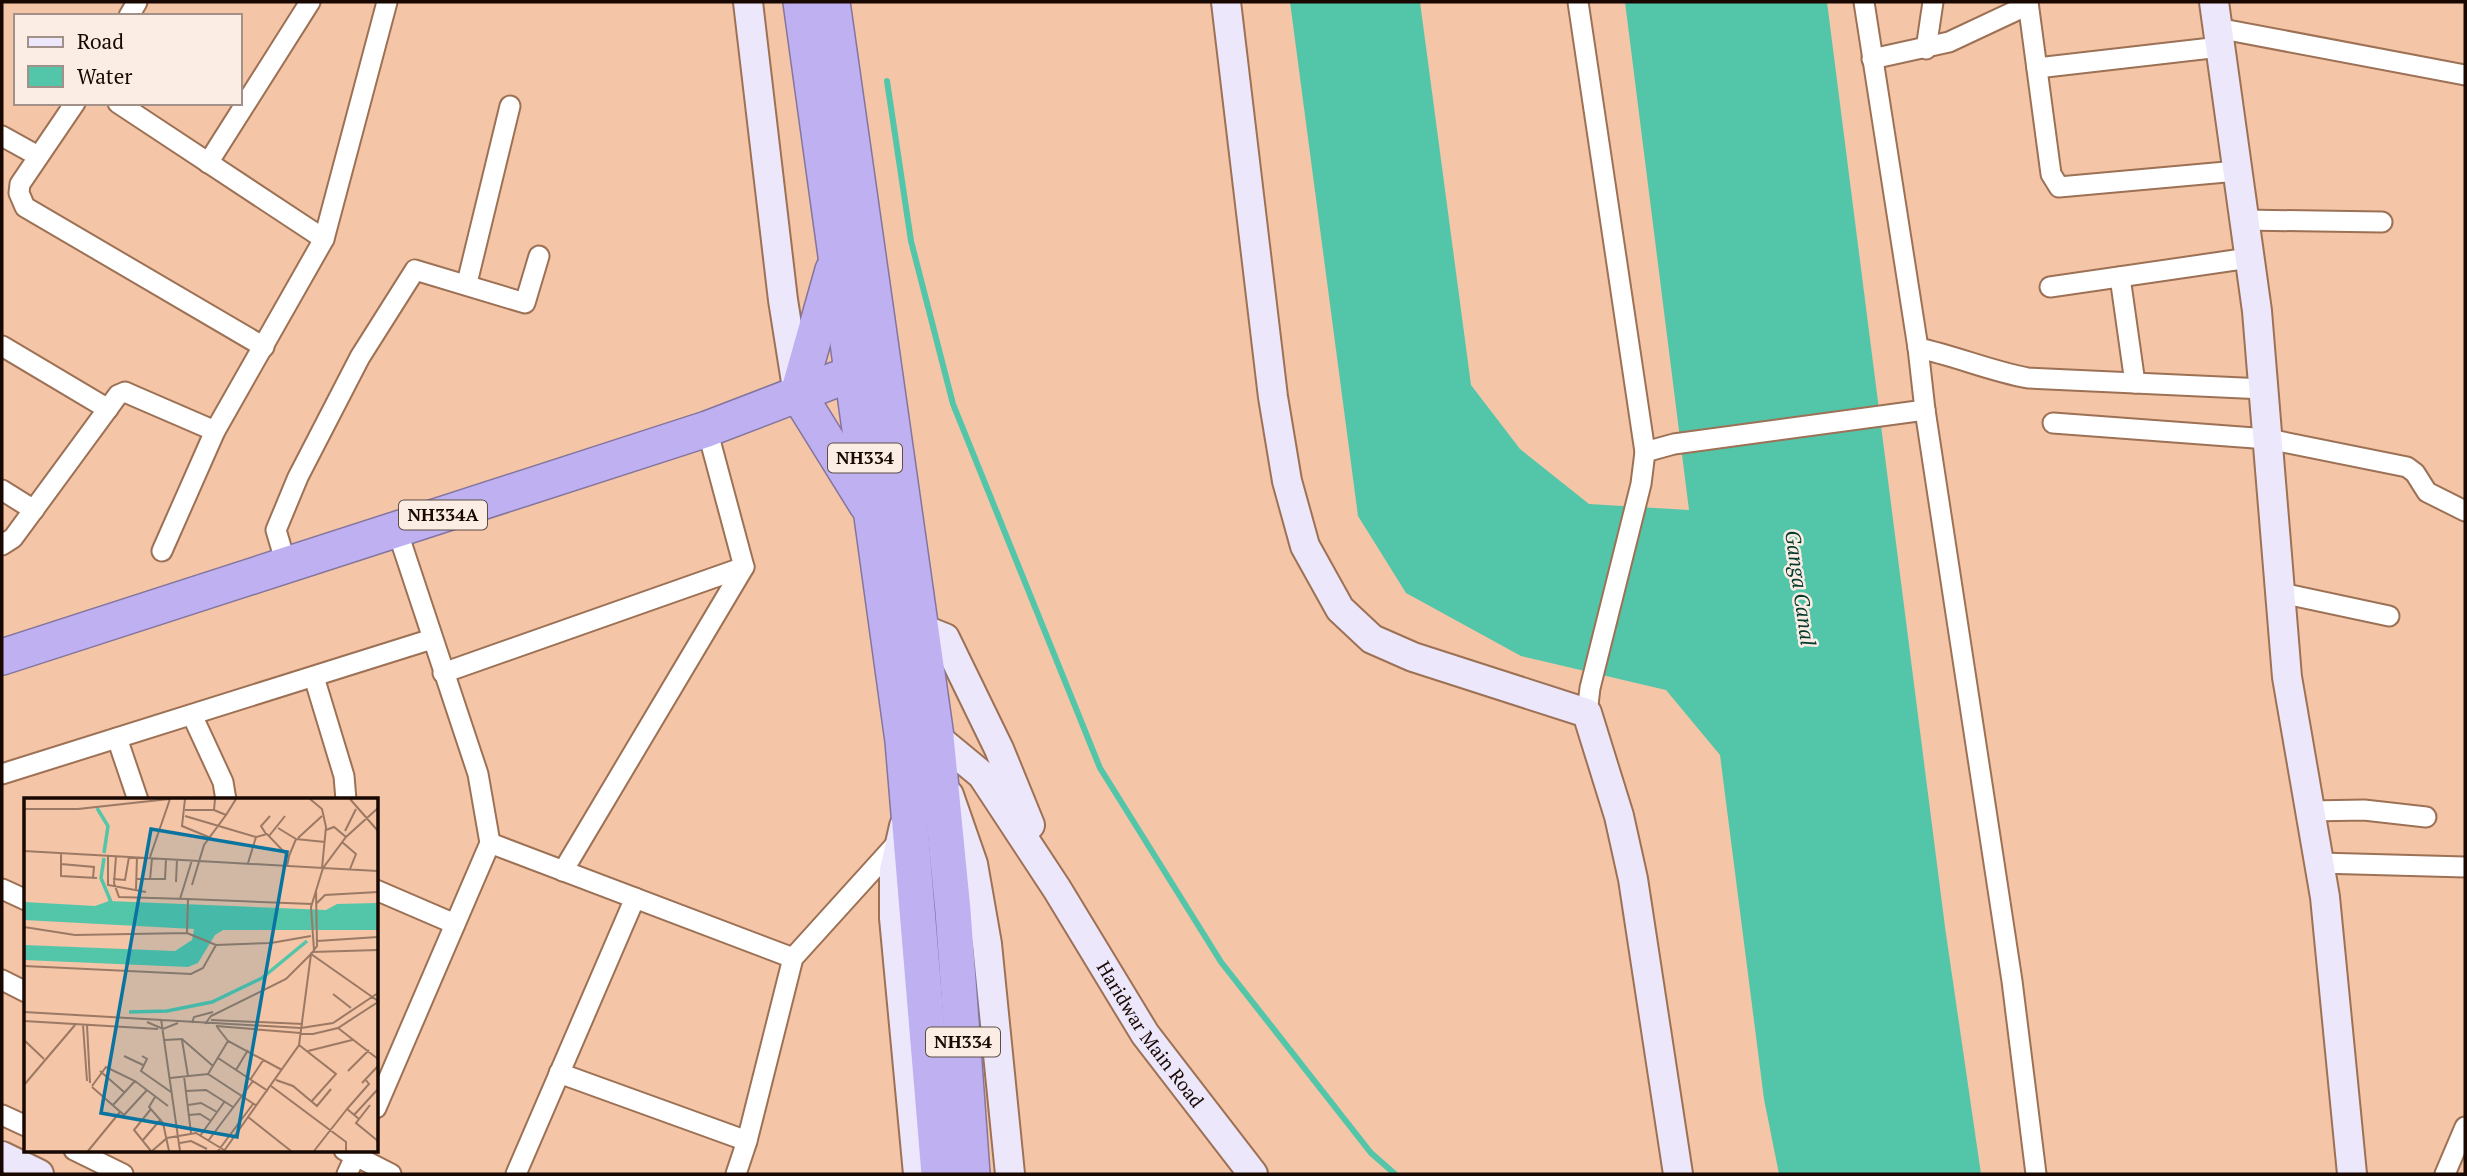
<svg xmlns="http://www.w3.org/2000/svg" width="2467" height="1176" font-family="'PT Serif',serif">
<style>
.water{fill:#53c6aa}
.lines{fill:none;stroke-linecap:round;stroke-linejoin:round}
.stream{stroke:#53c6aa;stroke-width:6}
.street-casing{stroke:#9c7155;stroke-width:23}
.secondary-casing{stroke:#9c7155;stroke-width:32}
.highway-casing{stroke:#84759d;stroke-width:38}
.street{stroke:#fff;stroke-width:19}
.secondary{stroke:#ece7fb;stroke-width:28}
.highway{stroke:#beb0f1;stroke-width:35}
.labels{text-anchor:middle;stroke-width:5;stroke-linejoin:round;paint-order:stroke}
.shield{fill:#fcede4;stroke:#5c4d45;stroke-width:2}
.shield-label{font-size:18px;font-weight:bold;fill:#180801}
.street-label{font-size:19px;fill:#180801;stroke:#fcede4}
.water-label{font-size:21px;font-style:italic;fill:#043b2f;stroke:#fcede4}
.inset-river{fill:none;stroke:#53c6aa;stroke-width:3.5}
.inset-road{fill:none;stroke:#9c7964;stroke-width:2}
.view{fill:#0a74a0;fill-opacity:0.15;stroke:#0a74a0;stroke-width:3.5}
.inset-edge{fill:none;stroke:#180801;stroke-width:3.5}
</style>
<rect width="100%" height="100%" fill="#f4c5a6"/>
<polygon class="water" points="1290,2 1420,2 1471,385 1520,449 1589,504 1689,510 1625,2 1827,2 1945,927 1981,1174 1779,1174 1764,1099 1720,755 1666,690 1521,656 1406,593 1358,516"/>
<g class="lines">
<polyline class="stream" points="887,81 911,241 953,404 1100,768 1221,962 1371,1153 1395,1174"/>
<g class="street-casing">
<g id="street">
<polyline points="1578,2 1645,452"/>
<polyline points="1864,2 1918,348 1925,410"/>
<polyline points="2028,2 2051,174 2059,187 2237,171"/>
<polyline points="129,16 137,2"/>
<polyline points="2217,28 2465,75"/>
<polyline points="1926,49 1933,2"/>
<polyline points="1872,59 1949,42 2028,5"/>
<polyline points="2037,68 2220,47"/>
<polyline points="75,103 20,184 19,193 25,207 264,347"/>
<polyline points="118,103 324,239"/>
<polyline points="2,136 38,156"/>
<polyline points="208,163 310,2"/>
<polyline points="2244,220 2382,222"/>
<polyline points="2120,277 2135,383"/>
<polyline points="467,283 510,106"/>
<polyline points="2050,287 2249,258"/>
<polyline points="2,346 108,409"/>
<path d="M1918,348C1956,356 1990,371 2028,378L2264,389"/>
<polyline points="2053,423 2268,439 2407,467 2415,473 2427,492 2465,511"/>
<polyline points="2,490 34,510"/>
<polyline points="2,545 13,538 118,395 125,392 134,396 215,431"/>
<polyline points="162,551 215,431 324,239 387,2"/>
<polyline points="286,564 276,530 298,477 360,357 415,270 525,303 539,256"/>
<polyline points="2281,593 2389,616"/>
<polyline points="443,673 744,567"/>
<polyline points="314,677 344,776 346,800"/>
<polyline points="1587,713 1590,688 1641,484 1645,452 1674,444 1925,410 2012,981 2036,1174"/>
<polyline points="192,715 223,782 226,800"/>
<polyline points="117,738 138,800"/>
<polyline points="2,774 432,639"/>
<polyline points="2310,811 2364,810 2426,817"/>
<polyline points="490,843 793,958"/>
<polyline points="2319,863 2465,867"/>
<polyline points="563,871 744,567 707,429"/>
<polyline points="2,889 26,900"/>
<polyline points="376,890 455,924"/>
<polyline points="2,980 26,992"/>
<polyline points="559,1073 747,1141"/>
<polyline points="376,1108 490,843 478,774 397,530"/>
<polyline points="2,1115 26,1126"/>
<polyline points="74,1150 123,1174"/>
<polyline points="344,1150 391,1174"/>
<polyline points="347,1174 358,1150"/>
<polyline points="516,1174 635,898"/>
<polyline points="736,1174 747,1141 793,958 898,842"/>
<polyline points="2445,1174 2465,1127"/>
</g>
</g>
<g class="secondary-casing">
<g id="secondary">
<polyline points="748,2 783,300 797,388"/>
<polyline points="1226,2 1273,397 1287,481 1305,546 1340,609 1372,639 1413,657 1587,713 1619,816 1633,879 1678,1174"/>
<polyline points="2214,2 2257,311 2287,677 2325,897 2352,1174"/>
<polyline points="903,630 920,628 945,638 999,749 1030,825"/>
<path id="s1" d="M922,738L936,737L982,775L1057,889L1145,1034L1253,1174"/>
<polyline points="949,795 973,864 987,944 1010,1174"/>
<polyline points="904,826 894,870 894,918 918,1174"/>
<polyline points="2,1156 39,1174"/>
</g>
</g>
<g class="highway-casing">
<g id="highway">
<polyline points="801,2 903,741 939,1174"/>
<polyline points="832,2 936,737 953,911 972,1174"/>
<polyline points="833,270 798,394 867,505"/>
<polyline points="2,657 707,429 874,365"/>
</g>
</g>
<use href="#street" class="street"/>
<use href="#secondary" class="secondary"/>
<use href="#highway" class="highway"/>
</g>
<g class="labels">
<g class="shield">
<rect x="828" y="443.5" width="74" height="29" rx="5"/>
<rect x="399" y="500.5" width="88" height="29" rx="5"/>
<rect x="926" y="1027.5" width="74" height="29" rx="5"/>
</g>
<g class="shield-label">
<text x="865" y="464">NH334</text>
<text x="443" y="521">NH334A</text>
<text x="963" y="1048">NH334</text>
</g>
<g class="street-label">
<text dy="7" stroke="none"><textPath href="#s1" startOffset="383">Haridwar Main Road</textPath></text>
</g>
<g class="water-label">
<text transform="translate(1800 588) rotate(82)" y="7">Ganga Canal</text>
</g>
</g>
<g transform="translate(24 798)">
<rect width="354" height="354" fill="#f4c5a6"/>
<path d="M85,103L302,112L313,106L353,105V132H199L191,137L174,165L164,169L0,162V147L151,153L168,142L170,131L0,122V104L71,108Z" fill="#53c6aa"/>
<path class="inset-river" d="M73,10L84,28L80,55M80,60L77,80L87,104M105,214L143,213L188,204L238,180L283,143"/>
<path class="inset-road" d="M161,1L158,28L187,40M191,1L190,12L202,17L212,1M286,1L298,11L302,29L298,70M326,1L354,33M0,11H54L145,1M161,12H190M161,18L232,39M254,30L272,41M302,32L310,29L322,39M321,33L332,11M242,36L237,28L246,18M245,38L261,18M274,40L298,18M318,44L332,56L326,71M0,53L299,70L322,39L354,10M37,56V78L73,80M84,58V87L122,94M92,58L90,85L95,99L163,101M265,58L272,41L301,44M126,59L146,1M224,65L232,39L243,36L265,59L263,68M37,66L70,69L69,80M89,81L101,82L105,59M113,81H141L142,61M126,82L128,60M152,84L153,61M168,87L180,47L202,17M112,91L113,59M156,101L168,62M293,105L301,97L354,94M0,129L51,137L163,135M293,143L354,139M192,147L163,135L164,101L288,106M290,152L287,109L299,70L354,73M288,154L354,152M0,168L167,176L179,170L192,147L247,145L287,138M309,196L327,210M0,214L277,230L309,225L354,195M137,221L156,353M187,222L279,226M0,223L134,231M123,224L139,231L154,225M168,225L170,219L189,214M181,226L187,218L262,181L287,156L293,148L292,92M59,227L63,283M63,227L66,285M192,228L289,236L314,230L354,204M193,229L204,243L258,272M314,230L354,261M0,242L20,261M141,242L158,241L189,268M158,242L164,278M275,247L312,276L287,304M284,253L328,242M100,258L119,267M118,258L123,261L117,273L147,294M194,260L244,293M212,272L224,252M76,273L100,294M324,273L345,252M184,276L204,243M160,278L167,335M146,280L184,276L233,308M226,282L240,261M252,282L269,288L293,308L307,291M338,285L354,268M0,287L51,227M68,288L82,269L111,283L144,308M247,288L322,344V353M68,289L100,317L123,292M162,293L182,292L209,309M131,299L125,309L139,325L145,353M89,307L111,283M164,307L177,305L193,314M346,307L332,325L354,343M127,311L110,332L127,353M165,317L176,316L187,323M330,317L354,291M224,319L267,353M335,321L323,311L345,286L341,281M176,338L201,303M119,342L137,321M184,343L229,283M156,345L167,343L183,351M64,353L96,314M128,353L143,340L172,335L200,352M194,353L229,306M200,353L275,247L287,156L354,203M290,353L323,311"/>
<path class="view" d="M127,31L263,54L213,339L77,315Z"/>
<rect width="354" height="354" class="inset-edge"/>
</g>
<rect width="2467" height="1176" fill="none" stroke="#180801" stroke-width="7"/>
<rect x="14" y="14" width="228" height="91" fill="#fcede4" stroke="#a19189" stroke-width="2"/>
<rect x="28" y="37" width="35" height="10" fill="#ece7fb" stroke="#a19189" stroke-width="2"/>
<text x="77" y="49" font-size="21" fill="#180801">Road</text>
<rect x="28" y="66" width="35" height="21" fill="#53c6aa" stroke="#a19189" stroke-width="2"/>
<text x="77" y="84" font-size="21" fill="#180801">Water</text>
</svg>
